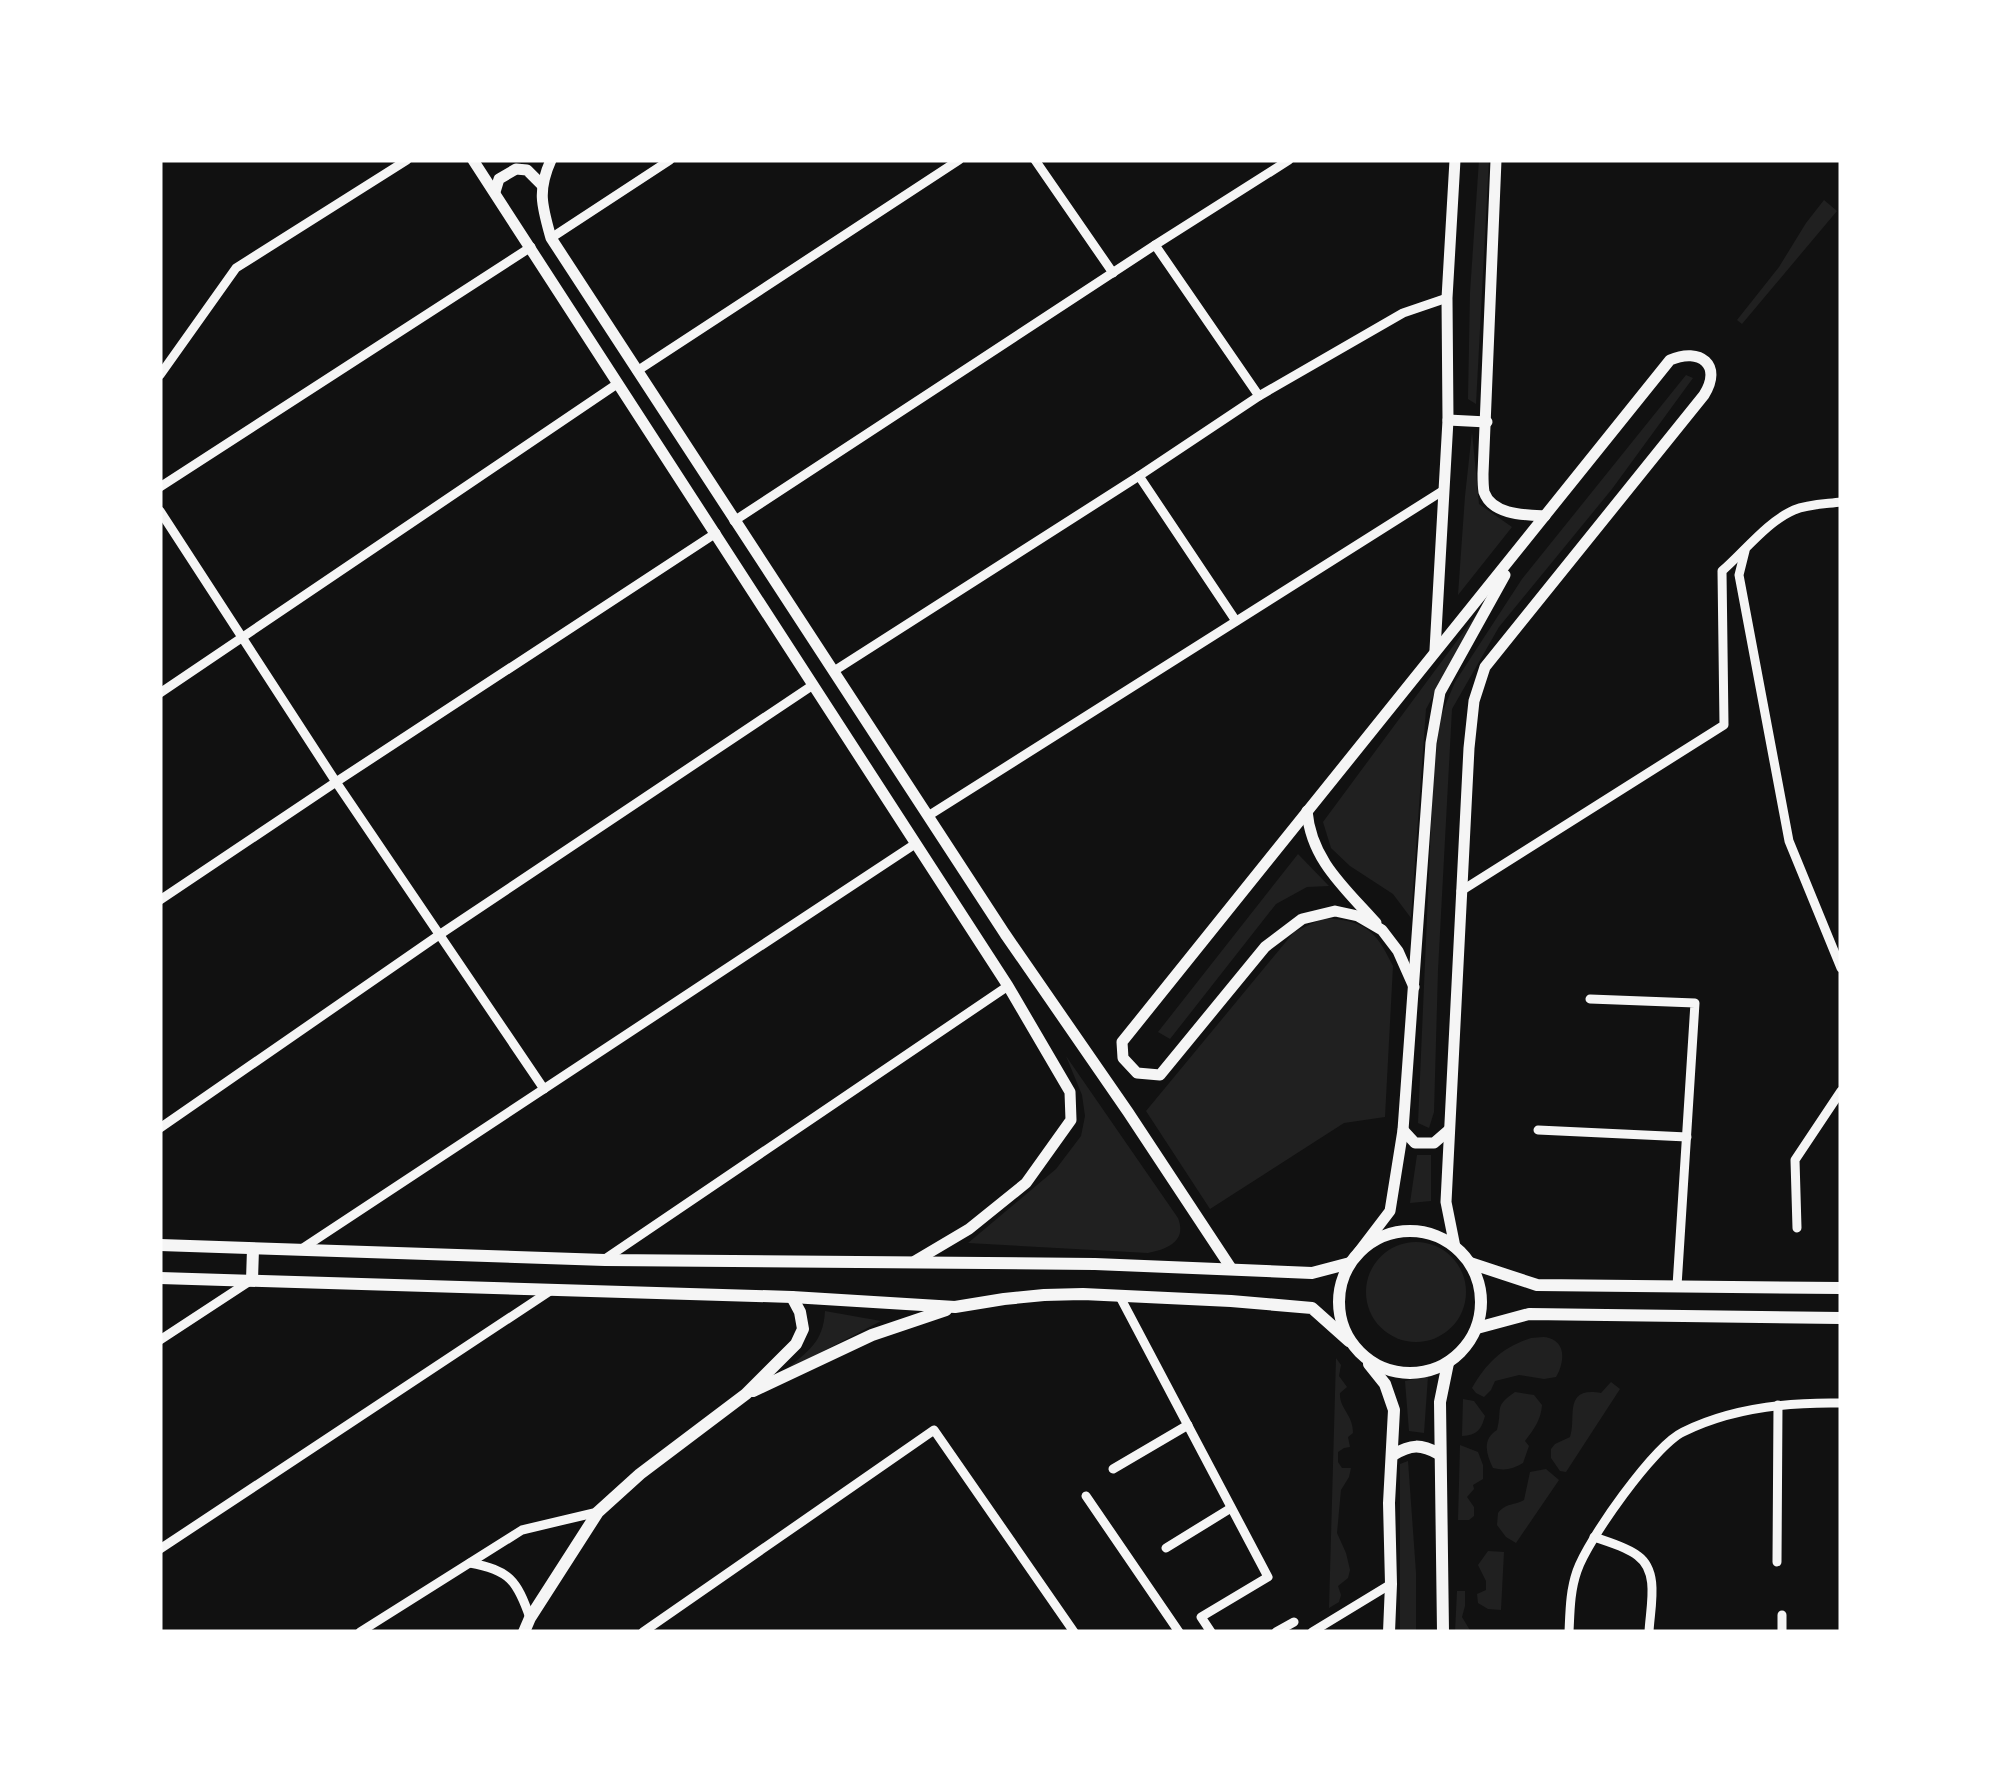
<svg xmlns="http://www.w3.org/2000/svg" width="2001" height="1792" font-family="Signika,sans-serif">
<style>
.green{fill:#202020}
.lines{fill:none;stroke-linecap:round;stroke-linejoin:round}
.minor{stroke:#f5f5f5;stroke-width:9}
.tertiary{stroke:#f5f5f5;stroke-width:11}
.secondary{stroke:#f5f5f5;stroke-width:12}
</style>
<rect width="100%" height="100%" fill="#111"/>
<g class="green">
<polygon points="1479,160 1489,160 1476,404 1468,399 1470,293"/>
<polygon points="1824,200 1837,211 1742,324 1737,320 1779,267 1806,223"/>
<polygon points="1686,375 1693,378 1612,489 1499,627 1452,709 1438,970 1434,1112 1429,1128 1418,1123 1433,780 1440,718 1455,682 1522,579"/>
<polygon points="1472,432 1479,504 1512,527 1458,595 1465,496"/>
<polygon points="1479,611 1426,709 1411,918 1393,894 1350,866 1331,848 1323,822"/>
<polygon points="1298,854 1329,886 1307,887 1276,904 1170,1039 1158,1032"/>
<path d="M1324,918C1365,921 1375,929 1393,966L1385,1117L1344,1123L1210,1209L1146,1111L1294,932Z"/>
<path d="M1066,1056L1178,1218C1187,1241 1168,1249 1148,1253L968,1243L1056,1169L1081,1136L1085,1116L1082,1095Z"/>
<polygon points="1417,1155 1431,1155 1431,1201 1410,1203"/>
<circle cx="1416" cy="1292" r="50"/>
<path d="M825,1311L881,1321L785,1371C808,1350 823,1344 825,1311Z"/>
<path d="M1531,1338C1537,1338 1544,1336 1549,1338C1568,1344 1563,1365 1556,1377L1544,1379L1519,1375L1495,1381L1491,1390L1484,1397L1476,1393L1472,1388C1487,1362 1503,1347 1531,1338Z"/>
<path d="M1336,1358L1341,1365L1339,1376L1347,1387L1340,1393C1339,1409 1353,1414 1353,1433L1348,1437L1350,1447L1344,1448L1338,1452V1462L1342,1468H1351L1349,1477L1341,1490L1337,1533L1346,1553L1350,1570L1348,1578L1338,1586L1341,1595L1339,1602L1329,1608Z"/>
<polygon points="1428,1376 1424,1433 1409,1431 1405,1381"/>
<path d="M1611,1382L1620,1389L1566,1472L1560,1471L1551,1458V1449L1555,1444L1570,1437C1577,1419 1562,1386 1601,1393Z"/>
<path d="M1515,1392L1534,1395L1542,1405C1541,1420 1534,1429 1525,1441L1529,1446L1523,1463C1513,1469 1505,1471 1493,1468C1486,1454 1482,1439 1497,1430C1503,1408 1493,1407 1515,1392Z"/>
<path d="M1463,1399L1474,1401L1485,1416C1481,1430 1477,1435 1462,1436Z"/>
<polygon points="1460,1445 1478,1452 1483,1465 1483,1479 1473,1485 1474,1489 1467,1497 1474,1507 1474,1516 1469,1520 1458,1520"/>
<polygon points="1408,1461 1416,1573 1416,1632 1400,1632 1400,1464"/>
<path d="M1546,1469L1559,1480L1516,1543L1506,1537L1497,1525L1498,1513C1507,1502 1514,1506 1524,1500L1530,1472Z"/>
<polygon points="1488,1551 1504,1552 1501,1610 1488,1609 1478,1603 1477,1594 1486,1590 1486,1581 1478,1565"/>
<polygon points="1457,1591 1465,1591 1465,1606 1462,1617 1471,1632 1455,1632"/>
</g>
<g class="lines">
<g class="minor">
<polyline points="1035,160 1113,273"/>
<polyline points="551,238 670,160"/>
<polyline points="1155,245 1259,396"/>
<polyline points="637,371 959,160"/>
<polyline points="160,375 236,268 407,160"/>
<polyline points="1139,476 1236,621"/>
<polyline points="160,487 531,247"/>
<polyline points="160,511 336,782 544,1089"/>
<polyline points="734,521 1155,245 1289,160"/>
<polyline points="1745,551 1739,575 1789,841 1841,968"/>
<polyline points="834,671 1139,476 1259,396 1403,313 1447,298"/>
<polyline points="160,693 617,384"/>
<polyline points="928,816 1444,490"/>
<path d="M1461,891L1724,725L1722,571C1744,552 1768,521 1794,510C1808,504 1826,504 1841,502"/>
<polyline points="160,900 336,782 716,533"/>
<polyline points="1590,999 1695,1003 1677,1286"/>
<polyline points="160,1128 439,935 813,685"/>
<polyline points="1538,1130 1687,1137"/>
<polyline points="1797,1228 1795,1160 1841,1091"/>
<polyline points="300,1250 915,844"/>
<polyline points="605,1259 1008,986"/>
<polyline points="1119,1295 1268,1577 1201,1617 1211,1632"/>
<polyline points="160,1340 250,1281"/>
<polyline points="1113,1469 1188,1425"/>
<polyline points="1086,1496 1179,1632"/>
<path d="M1594,1537C1608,1542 1627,1547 1638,1556C1660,1572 1650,1608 1649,1632"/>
<polyline points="1166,1548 1231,1508"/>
<polyline points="160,1549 550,1291"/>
<polyline points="1777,1562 1778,1405"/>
<path d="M470,1563C509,1570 517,1580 530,1618"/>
<polyline points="360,1632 522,1530 598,1512"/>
<polyline points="643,1632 934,1430 1074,1632"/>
<polyline points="1276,1632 1294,1622"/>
<polyline points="1312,1632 1391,1584"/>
<path d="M1569,1632C1570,1611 1570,1591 1577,1571C1588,1539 1654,1446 1683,1432C1731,1408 1788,1402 1841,1403"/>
<polyline points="1782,1632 1782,1615"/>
</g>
<g class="tertiary">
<polyline points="473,160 1008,986 1070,1092 1071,1120 1026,1183 969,1229 915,1261"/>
<path d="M551,160C537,191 542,206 551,238L1005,934L1128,1112L1231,1268"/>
<path d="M1496,160L1483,474C1483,480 1483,486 1484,492C1492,515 1525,515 1545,516"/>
<polyline points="495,192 499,179 516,169 527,170 542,185"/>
<polyline points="1448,420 1487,422"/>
<polyline points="1435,650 1448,420 1447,298 1455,160"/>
<path d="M1307,811C1311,860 1345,888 1376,923"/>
<path d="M1414,987L1398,951L1382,930L1358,916L1335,911L1302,919L1265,947L1160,1075L1137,1073L1123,1058L1122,1042L1670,360C1700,347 1723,365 1704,395L1485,667L1474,701L1469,748L1446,1202L1455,1247"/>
<polyline points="1403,1130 1415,1143 1434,1143 1449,1130"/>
<polyline points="1358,1253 1390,1211 1403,1130 1431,743 1440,692 1505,575"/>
</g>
<g class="secondary">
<circle cx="1410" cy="1302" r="71"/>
<polyline points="160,1245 605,1260 1095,1264 1312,1273 1350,1263"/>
<polyline points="1470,1263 1537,1285 1841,1288"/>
<polyline points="160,1278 792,1297 955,1307 1004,1299 1044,1295 1083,1294 1231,1301 1312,1308 1349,1341"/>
<polyline points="252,1280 253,1249"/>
<polyline points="1477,1328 1529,1314 1841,1318"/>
<polyline points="1369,1364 1385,1384 1394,1410 1389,1503 1391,1584 1389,1632"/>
<polyline points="753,1391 872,1335 946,1310"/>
<path d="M1393,1455C1411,1444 1421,1444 1439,1454"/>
<polyline points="524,1632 530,1618 598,1512 640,1474 746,1394 796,1344 803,1329 800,1312 792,1297"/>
<polyline points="1443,1632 1440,1402 1448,1363"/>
</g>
</g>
<rect width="2001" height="1792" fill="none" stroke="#ffffff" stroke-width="325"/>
</svg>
